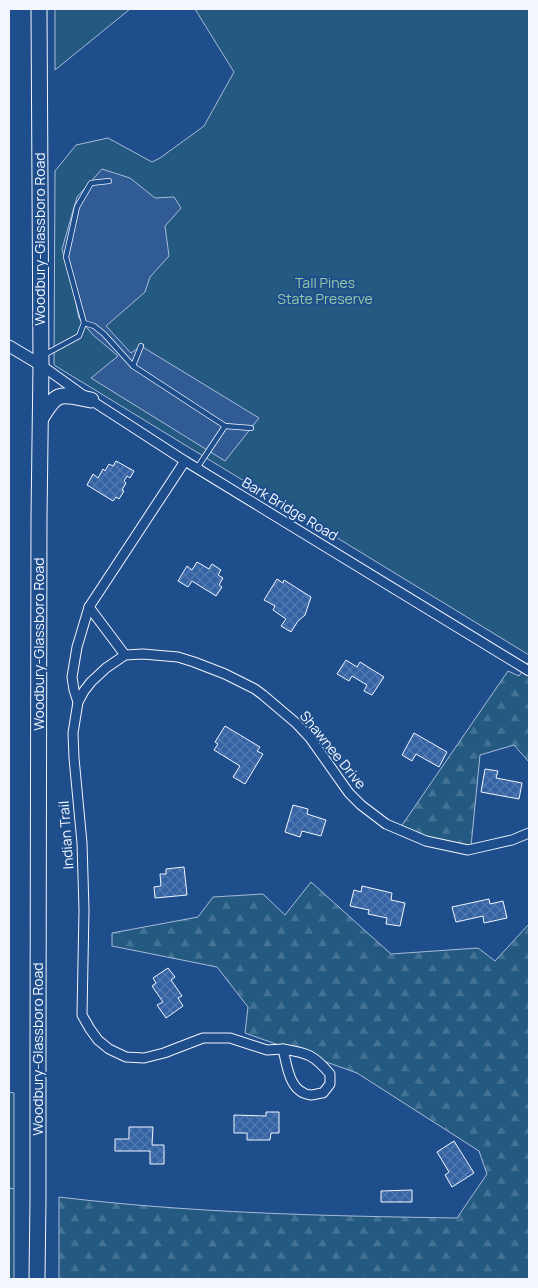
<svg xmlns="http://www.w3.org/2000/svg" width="538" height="1288" font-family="Manrope,sans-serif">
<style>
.green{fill:#245a82;stroke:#a8bbd7}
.forest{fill:url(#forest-firs);stroke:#a8bbd7}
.parking{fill:#305b95;stroke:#a8bbd7}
.building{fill:url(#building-cross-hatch);stroke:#f2f6ff}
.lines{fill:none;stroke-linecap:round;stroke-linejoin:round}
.service-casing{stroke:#f2f6ff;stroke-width:6}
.minor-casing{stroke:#f2f6ff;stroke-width:11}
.tertiary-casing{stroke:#f2f6ff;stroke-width:13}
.primary-casing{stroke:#f2f6ff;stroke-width:17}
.service{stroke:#1f4e8c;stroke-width:4.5}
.minor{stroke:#1f4e8c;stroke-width:9}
.tertiary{stroke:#1f4e8c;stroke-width:11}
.primary{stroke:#1f4e8c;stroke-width:15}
.labels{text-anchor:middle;stroke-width:4;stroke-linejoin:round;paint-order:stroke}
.street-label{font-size:14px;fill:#f2f6ff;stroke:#1f4e8c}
.park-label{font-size:14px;fill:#97c8a6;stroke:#1f4e8c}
</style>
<defs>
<pattern id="forest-firs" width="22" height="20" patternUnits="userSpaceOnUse" patternTransform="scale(1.25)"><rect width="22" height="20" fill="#245a82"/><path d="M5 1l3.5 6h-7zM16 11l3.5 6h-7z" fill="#447295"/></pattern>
<pattern id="building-cross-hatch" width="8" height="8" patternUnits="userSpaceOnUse" patternTransform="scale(1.25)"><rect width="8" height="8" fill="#3563a3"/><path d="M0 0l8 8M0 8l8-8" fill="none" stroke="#537ab1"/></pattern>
</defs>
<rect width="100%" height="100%" fill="#1f4e8c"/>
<g class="green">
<polygon points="55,9 130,9 55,70"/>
<polygon points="195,9 529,9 529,655 54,365 55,171 76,145 108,138 152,162 160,158 204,126 234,72"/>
<polygon points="9,1092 14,1093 14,1189 9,1188"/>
</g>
<g class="forest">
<polygon points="529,661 529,762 514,745 480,755 471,846 398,831 508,671 519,676"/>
<path d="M311,882L391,954L478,948L495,961L529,924V1279H59V1197C191,1213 324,1216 457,1218L487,1174L479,1151L357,1073L245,1033L248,1007L217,967L112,946V933L198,917L213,897L263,894L285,915Z"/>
<polygon points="9,1188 14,1189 14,1279 9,1279"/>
</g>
<polygon class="parking" points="102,169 130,178 155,198 174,197 181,208 165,226 169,256 150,277 145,292 106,326 131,353 141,346 259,418 225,461 91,378 118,356 93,335 79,318 74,294 62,249 77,197"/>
<g class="building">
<polygon points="116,461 134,471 130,478 127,476 124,481 126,483 122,490 124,491 119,499 116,497 113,501 87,485 93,474 98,478 103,469 105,471 109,464 113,466"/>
<polygon points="197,562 209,569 212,564 221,570 218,575 223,578 219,585 222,587 216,596 192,581 188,587 178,581 187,566 192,570"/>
<polygon points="277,579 283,583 284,580 311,597 305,615 298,621 291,632 281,626 286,619 273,610 275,606 264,600"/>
<polygon points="346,660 357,667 360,662 384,677 372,695 364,691 367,685 352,676 349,681 337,674"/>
<polygon points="225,726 260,747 257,751 263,754 245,784 233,777 240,766 214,750 218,744 215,742"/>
<polygon points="414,733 447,752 439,767 416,754 412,761 402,755"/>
<polygon points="485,769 498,771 496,778 522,783 519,799 481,792"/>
<polygon points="293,805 308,809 307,814 326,820 321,836 302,831 300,837 285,832"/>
<polygon points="184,867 187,895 155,898 154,887 161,886 160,874 166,874 166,869"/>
<polygon points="362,886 392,893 391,900 405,903 400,926 386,924 387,918 368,914 369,910 350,906 354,890 361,892"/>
<polygon points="489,899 490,904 503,901 507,918 484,923 483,916 456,922 452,907"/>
<polygon points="168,968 175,977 171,980 182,996 178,998 183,1006 166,1018 157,1005 163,1002 152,986 156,983 153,978"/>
<polygon points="266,1112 279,1112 279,1133 271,1133 270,1140 247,1140 247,1133 234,1133 234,1115 266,1116"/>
<polygon points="129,1127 153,1127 152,1145 164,1145 164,1164 150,1164 150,1151 115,1151 115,1139 129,1139"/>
<polygon points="454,1141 474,1173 452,1187 445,1175 449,1172 437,1152"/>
<polygon points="412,1190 412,1202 381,1202 381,1191"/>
</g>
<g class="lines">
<g class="service-casing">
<g id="service">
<polyline points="84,323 94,326 104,334 133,366 225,426 251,428"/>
<polyline points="44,355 79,336 84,323 66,257 77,207 91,183 109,181"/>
<polyline points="133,366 141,346"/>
<polyline points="197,468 225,426"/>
</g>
</g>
<g class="minor-casing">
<g id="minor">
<polyline points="41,365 80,393 185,461 529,671"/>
<polyline points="185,461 89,607 77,647 72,677 74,690 78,702 73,733 74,758 82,843 84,910 82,1015 90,1029 98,1040 109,1049 126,1057 144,1058 164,1053 203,1038 230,1038 267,1050 283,1049"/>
<polyline points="89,607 125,655"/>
<polyline points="78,702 84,691 91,682 106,668 125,655 143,654 178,657 194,662 225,674 255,689 263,695 296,723 310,738 349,793 361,805 386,824 426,841 468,850 512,840 529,833"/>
<path d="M283,1049C308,1053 314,1055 330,1074V1084L323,1093C319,1093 314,1095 311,1095C289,1093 287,1065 283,1049Z"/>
</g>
</g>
<g class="tertiary-casing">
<polyline id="tertiary" points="9,346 41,365"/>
</g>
<g class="primary-casing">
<g id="primary">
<path d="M41,418C58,390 60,394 91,400"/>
<polyline points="37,1279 38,1199 38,1053 39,517 41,365 39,9"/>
</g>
</g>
<use href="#service" class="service"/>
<use href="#minor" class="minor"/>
<use href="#tertiary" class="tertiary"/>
<use href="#primary" class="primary"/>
</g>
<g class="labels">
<g class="street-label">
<text transform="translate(40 239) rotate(-90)" y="5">Woodbury-Glassboro Road</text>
<text transform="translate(290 509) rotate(31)" y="5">Bark Bridge Road</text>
<text transform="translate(39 644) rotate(-90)" y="5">Woodbury-Glassboro Road</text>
<text transform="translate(333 750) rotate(51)" y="5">Shawnee Drive</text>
<text transform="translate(66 835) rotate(-94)" y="5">Indian Trail</text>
<text transform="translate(38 1049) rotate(-90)" y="5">Woodbury-Glassboro Road</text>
</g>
<g class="park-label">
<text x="325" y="288">Tall Pines<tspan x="325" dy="16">State Preserve</tspan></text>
</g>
</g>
<rect width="538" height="1288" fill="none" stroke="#f2f6ff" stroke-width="20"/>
</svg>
